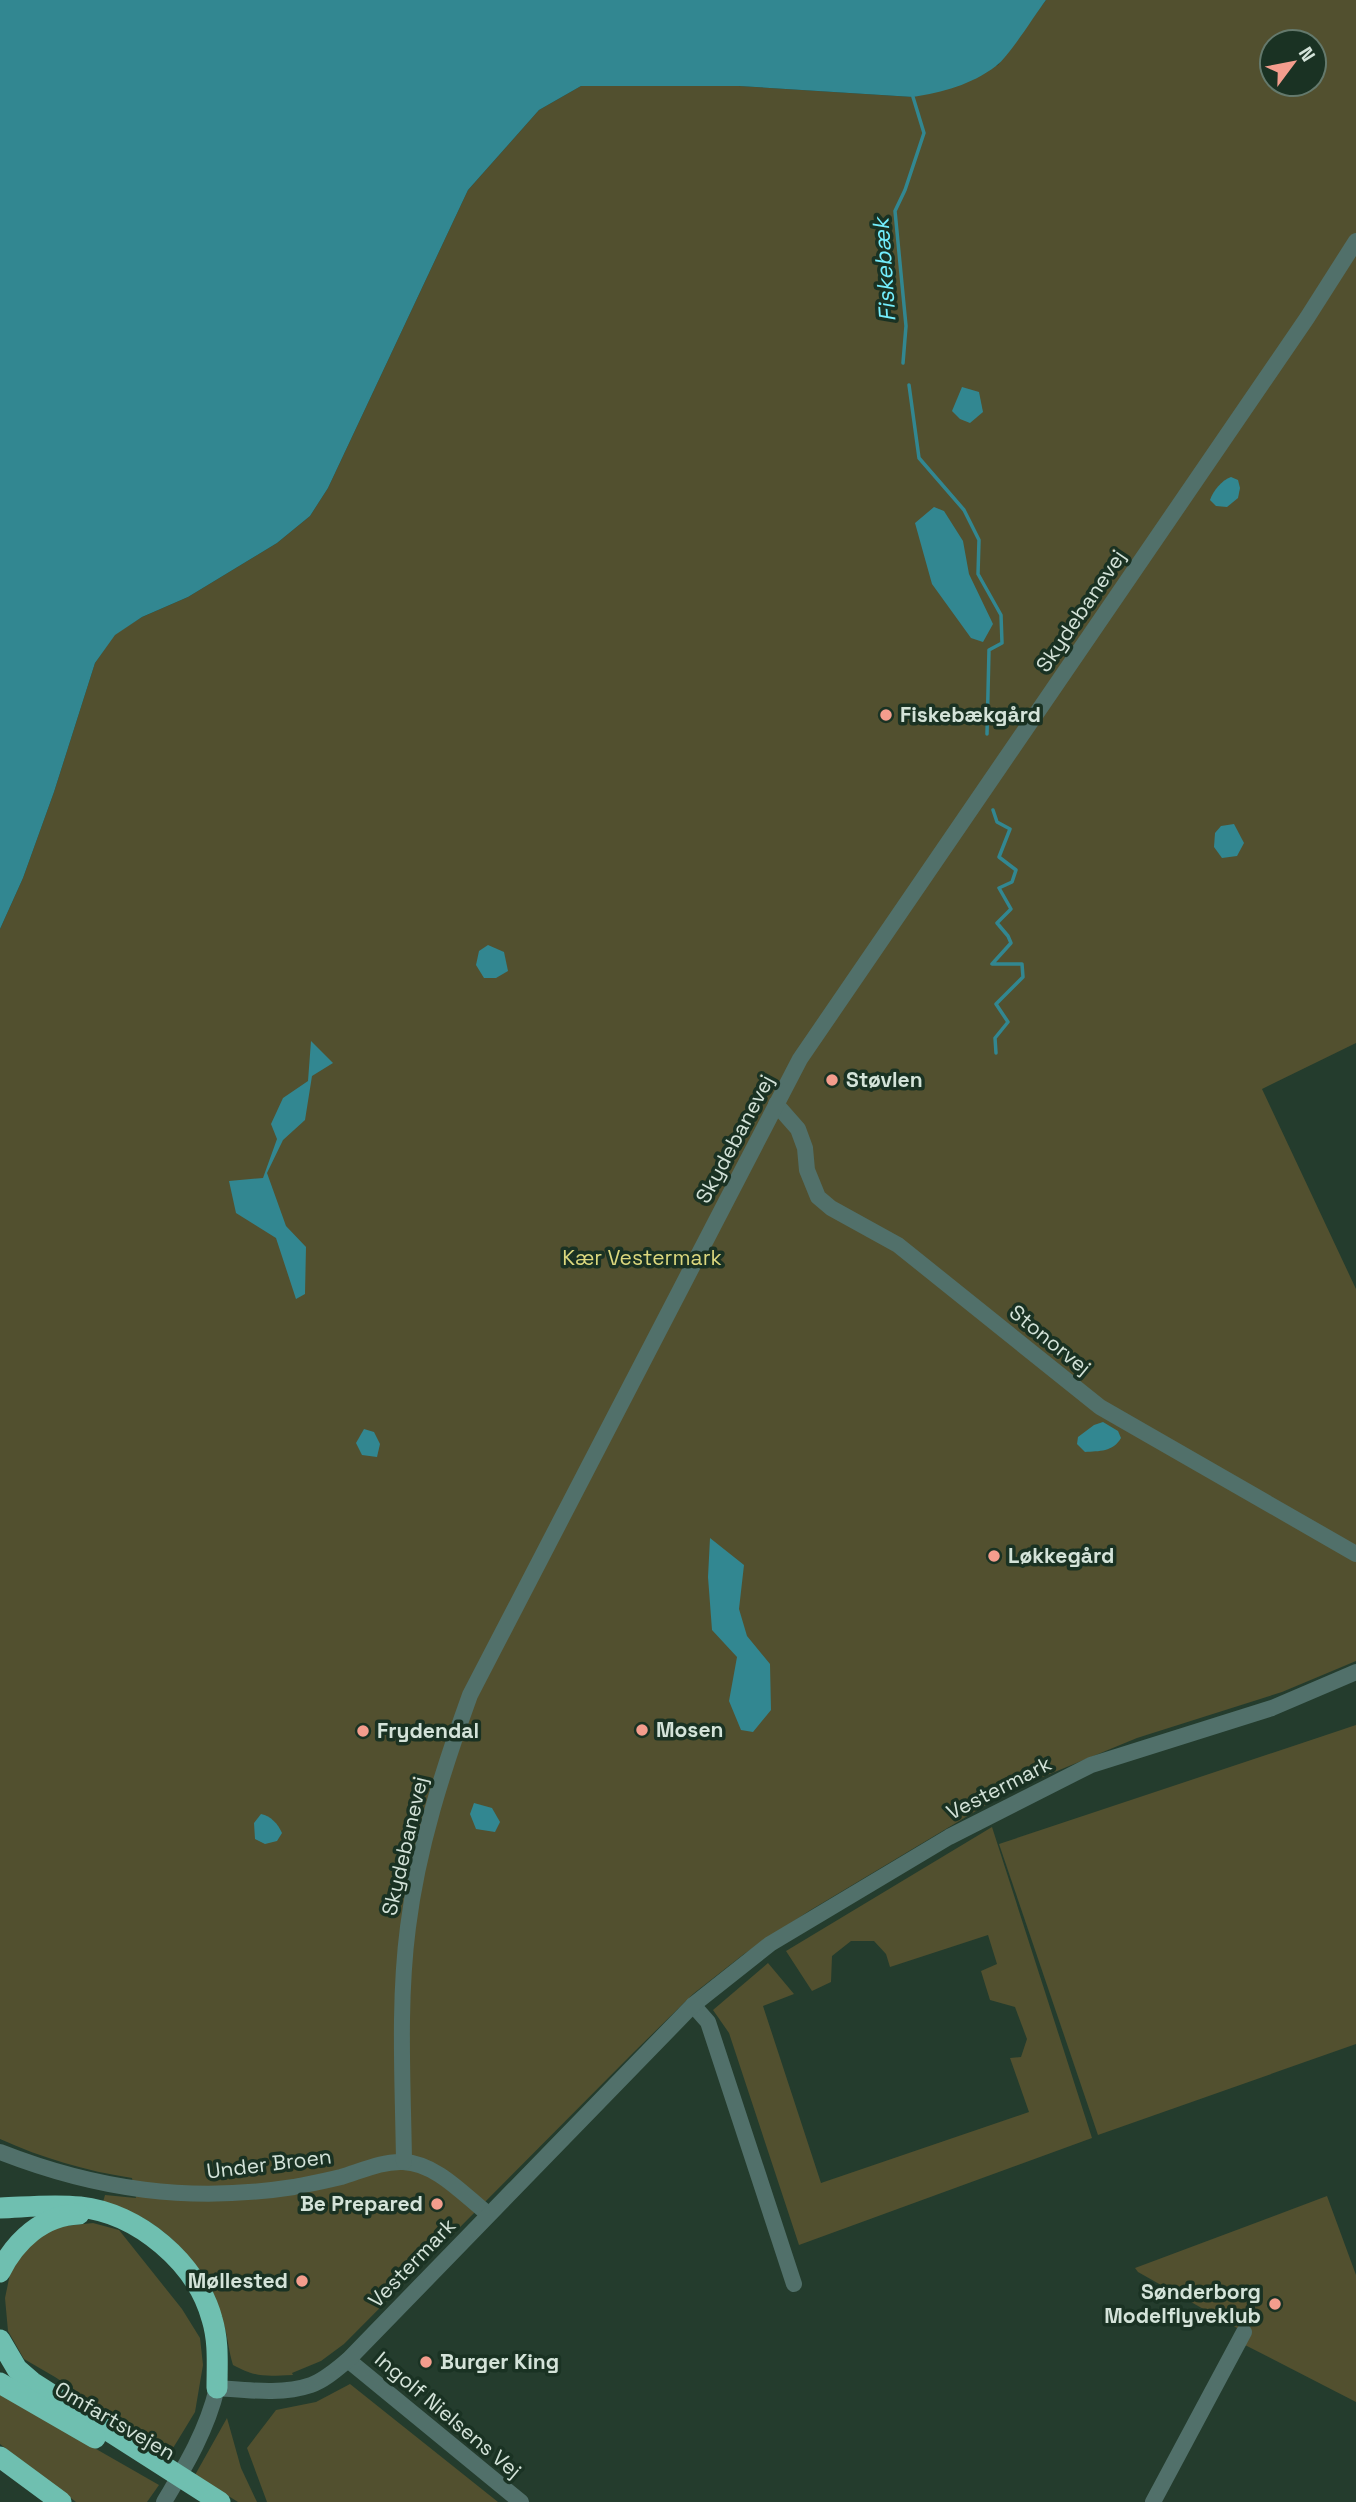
<svg xmlns="http://www.w3.org/2000/svg" width="1356" height="2502" font-family="'Space Grotesk',sans-serif">
<style>
.green{fill:#52502f;fill-rule:evenodd}
.water{fill:#328791}
.lines{fill:none;stroke-linecap:round;stroke-linejoin:round}
.stream{stroke:#328791;stroke-width:3.5}
.minor{stroke:#51706a;stroke-width:16}
.highway{stroke:#6fbfb0;stroke-width:21}
.poi-dot{fill:#f49d8d;stroke:#1a3223;stroke-width:2.5}
.labels{text-anchor:middle;stroke-width:7;stroke-linejoin:round;paint-order:stroke}
.street-label{font-size:21px;fill:#d4e3d9;stroke:#1a3223}
.poi-label{font-size:21px;font-weight:bold;fill:#d4e3d9;stroke:#1a3223;text-anchor:start}
.park-label{font-size:21px;fill:#dcd87e;stroke:#1a3223}
.water-label{font-size:23px;font-style:italic;fill:#73eefd;stroke:#1a3223}
</style>
<rect width="100%" height="100%" fill="#243c2d"/>
<g class="green">
<path d="M1046,0H1356V1043L1262,1089L1356,1289V1661L1282,1692L1137,1738L1011,1790L809,1911L744,1954L693,1994L633,2053L344,2344L321,2361L292,2373L293,2375C266,2376 257,2378 233,2365C229,2352 228,2340 225,2328C213,2284 184,2241 143,2218C131,2211 116,2207 103,2202L105,2195L136,2198L132,2178C86,2171 42,2158 0,2139V929L23,878L54,792L95,663L115,634L142,617L188,597L277,543L310,516L328,488L468,190L539,110L581,86H739L913,97L998,65ZM1272,42H1314V84H1272Z"/>
<polygon points="1356,1725 1356,2044 1098,2135 999,1844"/>
<polygon points="992,1827 1092,2138 799,2245 729,2033 713,2010 768,1963 794,1994 763,2006 821,2183 1029,2112 1010,2058 1021,2057 1027,2039 1015,2007 990,2000 981,1971 997,1964 988,1935 890,1967 886,1954 874,1941 851,1941 832,1956 831,1982 812,1991 786,1951"/>
<polygon points="1327,2196 1356,2275 1356,2402 1245,2345 1244,2332 1138,2272 1135,2268"/>
<polygon points="93,2223 119,2230 182,2309 200,2338 203,2365 195,2412 170,2453 55,2377 24,2359 8,2331 5,2298 10,2274 24,2246 56,2227"/>
<polygon points="350,2384 498,2502 267,2502 247,2448 276,2410 316,2402"/>
<polygon points="0,2394 159,2485 147,2502 76,2502 0,2444"/>
<polygon points="227,2418 241,2468 257,2502 238,2502 195,2475"/>
</g>
<g class="water">
<path d="M0,0H1046C1034,16 1010,55 996,66C971,85 943,92 913,97L739,86H581L539,110L468,190L328,488L310,516L277,543L188,597L142,617L115,635L95,663L54,792L23,878L0,929Z"/>
<polygon points="962,387 979,392 983,412 970,423 960,419 952,411"/>
<path d="M1231,477L1238,480L1240,488L1238,498L1227,507L1216,506L1210,500C1213,491 1222,480 1231,477Z"/>
<polygon points="934,507 944,511 963,541 969,574 993,624 983,642 971,638 932,584 915,523"/>
<polygon points="1234,824 1244,843 1237,856 1222,858 1214,847 1215,833 1221,826"/>
<polygon points="488,945 504,952 508,971 496,978 484,978 476,965 479,951"/>
<polygon points="311,1041 333,1063 312,1076 305,1120 283,1140 267,1173 286,1226 306,1247 305,1294 296,1299 276,1238 236,1213 229,1181 263,1178 277,1139 271,1124 283,1098 308,1081"/>
<path d="M1103,1422L1118,1431L1121,1438C1113,1452 1099,1451 1085,1452L1077,1444L1078,1437L1094,1425Z"/>
<polygon points="364,1429 374,1432 380,1444 377,1457 362,1455 356,1443"/>
<polygon points="710,1538 744,1565 739,1609 747,1636 770,1664 771,1710 753,1732 741,1730 729,1701 737,1657 712,1630 708,1577"/>
<polygon points="474,1803 492,1808 500,1822 495,1832 476,1829 470,1814"/>
<path d="M261,1814C271,1816 278,1824 282,1833L277,1841L265,1844L255,1839L254,1823Z"/>
</g>
<g class="lines">
<g class="stream">
<polyline points="903,363 906,326 895,211 905,190 924,133 913,97"/>
<polyline points="909,385 919,458 964,510 979,540 978,574 1001,615 1002,643 989,650 987,734"/>
<polyline points="993,810 997,822 1010,829 999,857 1016,870 1012,882 999,888 1011,909 997,923 1008,936 1011,943 992,964 1022,964 1023,977 996,1004 1008,1022 995,1038 996,1053"/>
</g>
<g class="minor">
<polyline points="776,1104 798,1129 805,1148 807,1170 818,1197 831,1208 898,1245 1100,1407 1356,1554"/>
<polyline points="693,2005 708,2022 794,2284"/>
<path d="M0,2152C97,2190 190,2203 294,2187C309,2184 325,2181 341,2177C361,2171 382,2161 403,2162C436,2163 464,2195 488,2214"/>
<path d="M404,2162C403,2084 398,2004 408,1927C418,1847 443,1770 470,1695L800,1059L1307,318L1356,241"/>
<polyline points="348,2360 521,2502"/>
<path d="M164,2502C186,2465 207,2430 217,2388C247,2390 282,2395 311,2385C325,2380 337,2369 348,2360L693,2005L770,1944L949,1837L1091,1765L1272,1708L1356,1672"/>
<polyline points="1153,2502 1244,2332"/>
</g>
<g class="highway">
<path d="M0,2208C27,2207 54,2204 80,2207C138,2213 197,2263 212,2319C219,2342 217,2364 217,2388"/>
<path d="M0,2272C15,2241 43,2215 79,2214"/>
<polyline points="0,2340 17,2369 32,2382 220,2502"/>
<polyline points="0,2383 95,2438"/>
<polyline points="0,2457 61,2502"/>
</g>
</g>
<g class="poi-dot">
<circle cx="886" cy="715" r="7"/>
<circle cx="832" cy="1080" r="7"/>
<circle cx="994" cy="1556" r="7"/>
<circle cx="642" cy="1730" r="7"/>
<circle cx="363" cy="1731" r="7"/>
<circle cx="437" cy="2204" r="7"/>
<circle cx="302" cy="2281" r="7"/>
<circle cx="1275" cy="2304" r="7"/>
<circle cx="426" cy="2362" r="7"/>
</g>
<g class="labels">
<g class="street-label">
<text transform="translate(1081 611) rotate(-56)" y="7">Skydebanevej</text>
<text transform="translate(735 1139) rotate(-62)" y="7">Skydebanevej</text>
<text transform="translate(1050 1340) rotate(39)" y="7">Stonorvej</text>
<text transform="translate(999 1788) rotate(-27)" y="7">Vestermark</text>
<text transform="translate(405 1846) rotate(-77)" y="7">Skydebanevej</text>
<text transform="translate(269 2164) rotate(-7)" y="7">Under Broen</text>
<text transform="translate(412 2263) rotate(-46)" y="7">Vestermark</text>
<text transform="translate(448 2415) rotate(40)" y="7">Ingolf Nielsens Vej</text>
<text transform="translate(115 2421) rotate(30)" y="7">Omfartsvejen</text>
</g>
<g class="poi-label">
<text x="900" y="722">Fiskebækgård</text>
<text x="846" y="1087">Støvlen</text>
<text x="1008" y="1563">Løkkegård</text>
<text x="656" y="1737">Mosen</text>
<text x="377" y="1738">Frydendal</text>
<text x="423" y="2211" text-anchor="end">Be Prepared</text>
<text x="288" y="2288" text-anchor="end">Møllested</text>
<text x="1261" y="2299" text-anchor="end">Sønderborg<tspan x="1261" dy="24">Modelflyveklub</tspan></text>
<text x="440" y="2369">Burger King</text>
</g>
<g class="park-label">
<text x="642" y="1265">Kær Vestermark</text>
</g>
<g class="water-label">
<text transform="translate(884 270) rotate(-94)" y="8">Fiskebæk</text>
</g>
</g>
<g transform="translate(1293 63) rotate(58)"><circle r="33" fill="#1a3223" stroke="#64796c" stroke-width="2"/>
<path d="M0-5L12 26L0 18L-12 26Z" fill="#f49d8d"/>
<text y="-10" font-size="19" font-weight="bold" text-anchor="middle" fill="#d4e3d9">N</text>
</g>
</svg>
